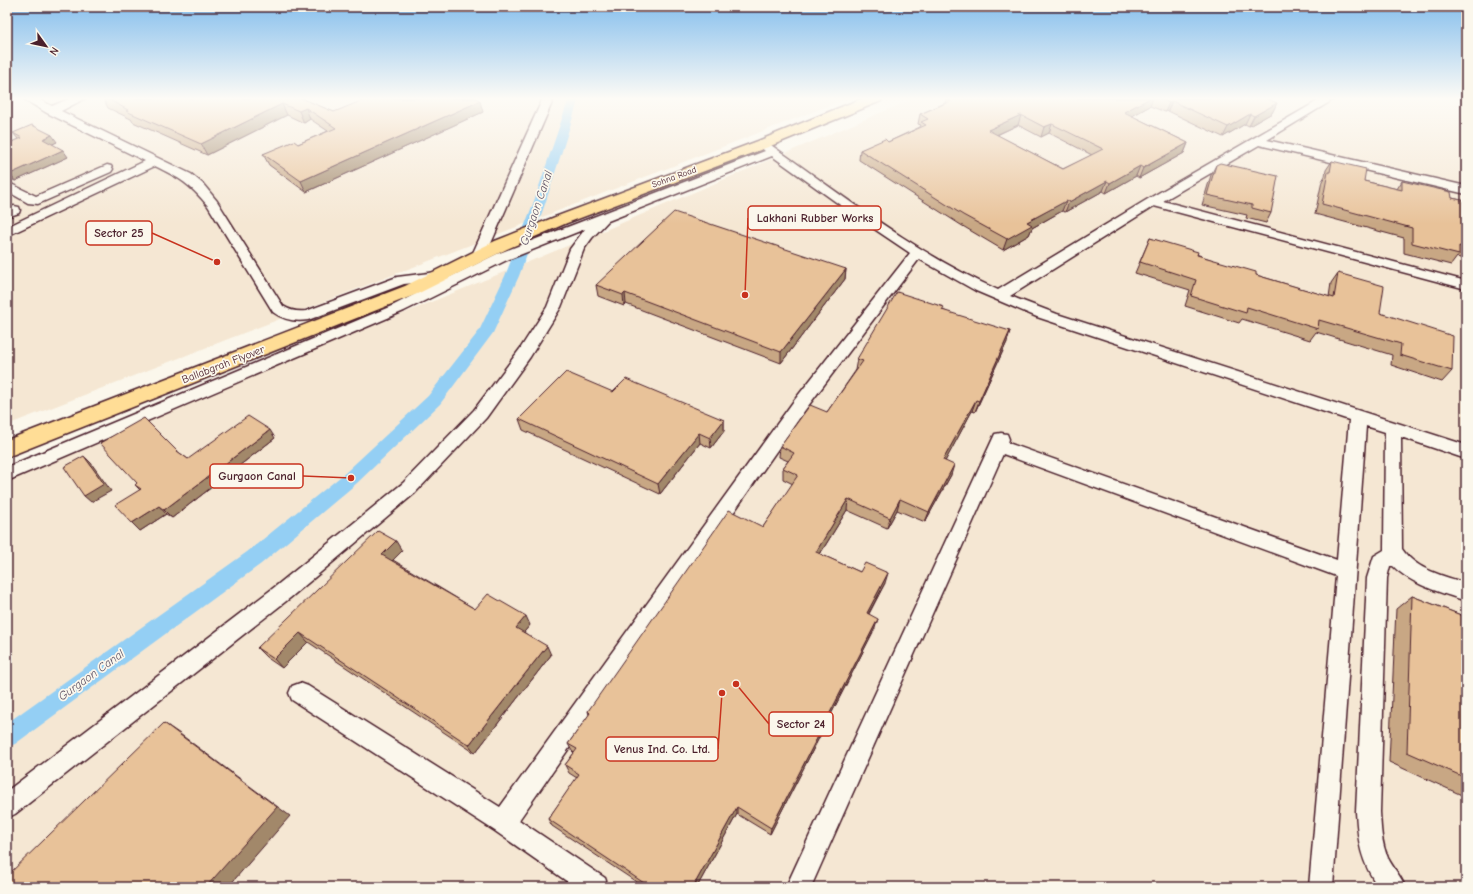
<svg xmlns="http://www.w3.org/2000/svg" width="1473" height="894" font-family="'Comic Neue',sans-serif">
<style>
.built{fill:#f5e7d3}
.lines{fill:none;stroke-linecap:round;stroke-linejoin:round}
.canal{fill:#94cff4;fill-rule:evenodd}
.minor-casing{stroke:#4a1f2b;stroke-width:3}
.major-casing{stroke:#4a1f2b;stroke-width:3}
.minor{fill:#fbf7ec;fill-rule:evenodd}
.major{fill:#ffdd96;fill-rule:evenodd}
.wall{fill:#c8a784;stroke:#4a1f2b;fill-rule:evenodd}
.shaded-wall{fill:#a2886b;stroke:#4a1f2b}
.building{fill:#e8c299;stroke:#4a1f2b;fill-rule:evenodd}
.labels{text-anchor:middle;stroke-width:3.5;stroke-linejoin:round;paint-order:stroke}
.far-street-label{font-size:9px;fill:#4a1f2b;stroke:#fbf7ec}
.street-label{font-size:11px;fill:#4a1f2b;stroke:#fbf7ec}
.water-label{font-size:12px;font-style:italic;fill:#605467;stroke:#fbf7ec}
.leader{fill:none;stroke:#c8321e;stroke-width:1.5}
.callout-dot{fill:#c8321e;stroke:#fbf7ec;stroke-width:1.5}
.callout{fill:#fbf7ec;stroke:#c8321e;stroke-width:1.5}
.callout-label{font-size:12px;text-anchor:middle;font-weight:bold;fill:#4a1f2b}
</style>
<rect width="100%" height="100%" fill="#fbf7ec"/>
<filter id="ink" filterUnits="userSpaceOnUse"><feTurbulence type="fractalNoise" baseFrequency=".025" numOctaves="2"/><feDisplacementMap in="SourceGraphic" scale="8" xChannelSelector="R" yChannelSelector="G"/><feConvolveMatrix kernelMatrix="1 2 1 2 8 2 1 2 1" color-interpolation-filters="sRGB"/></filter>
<g filter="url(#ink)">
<g class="built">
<polygon points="7,98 848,98 7,425"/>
<polygon points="915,98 1466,98 1466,887 7,887 7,480 278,365 589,237"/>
</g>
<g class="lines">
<polygon class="canal" points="569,98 579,98 545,204 519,276 493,333 440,404 357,483 261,564 15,744 7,747 7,723 247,552 345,473 428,396 479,331 505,276 533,204"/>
<g class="minor-casing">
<g id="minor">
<path d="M22,98H36L52,106L71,98H86L61,111L191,174L203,184L217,201L283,306C291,311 297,312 306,311L397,277L437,272L442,273L448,278L497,254L765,151L758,145L760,143H768C842,195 915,253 998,290L1148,199L1323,98H1336L1267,140L1466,186V194L1259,145L1163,201L1466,281V289L1154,206L1010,296L1057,314L1466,445V459L1401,437L1402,549C1416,570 1444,576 1466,583V601C1440,592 1412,585 1393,566H1390L1387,578L1380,812C1381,827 1381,843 1388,858C1393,868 1401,876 1405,887H1378C1361,861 1358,843 1356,812L1367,578L1374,556L1384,550L1385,432L1366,426L1333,887H1309L1336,576L1003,454L811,887H786L995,434L1001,433L1007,434L1009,439L1008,443L1337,560L1349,420L1037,317L976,291L919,259L805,410L519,820L605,878L608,887H575L495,831L292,700L289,693L292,686L300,683L308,686L500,807L793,402L910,253L861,220L772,156L608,221L592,238L584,249L561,307L530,357L486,418L415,493L290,598L15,814L7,818V791L276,586L403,483L474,410L520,349L547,307L570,249L585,229L507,260L404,311L7,481V467L394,305L437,283L434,281L404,284L308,320C295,322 284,320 273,312L208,206C189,183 181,179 155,166L7,236V227L145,161L47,113Z"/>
<polygon points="543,98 554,98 486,255 484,258 479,259 474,258 472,255"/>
<polygon points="107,165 111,166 113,169 111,172 38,204 28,203 7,191 7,182 36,196"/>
<polygon points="14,206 19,207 20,210 19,213 7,217 7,208"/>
</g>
</g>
<g class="major-casing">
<polygon id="major" points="863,98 882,98 881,101 768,147 567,223 507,249 417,294 7,457 7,440 405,286 495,241 555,217 758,141"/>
</g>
<use href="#minor" class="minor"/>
<use href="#major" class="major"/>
</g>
<g class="wall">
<polygon points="103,98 301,98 334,112 483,112 306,192 269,165 263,154 298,144 328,131 310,119 304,123 287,115 207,155 133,122 131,119 108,108"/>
<path d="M946,98H1271L1269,100L1277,103L1272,113L1249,126L1245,124L1223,137L1168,111L1165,112L1150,106L1132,116L1188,143L1184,153L1139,178L1136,176L1106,193L1103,191L1065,212L1062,211L1032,228L1029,235L1003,250L961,225L859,160L860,150L888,142L920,127L921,125L918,124L920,114L945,103ZM1018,125L1041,137L1049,133L1092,155L1063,169L997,135Z"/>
<polygon points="13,133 57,142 52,144 68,157 15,181 7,177 7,144 18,139"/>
<polygon points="1332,161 1364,181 1397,189 1402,181 1452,198 1466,201 1466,260 1457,257 1451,265 1404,253 1404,238 1315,214 1322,181 1325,176 1326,170"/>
<polygon points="1216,165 1271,213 1266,223 1246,218 1247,215 1202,205 1211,175"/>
<polygon points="1150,238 1256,275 1329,297 1331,283 1338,273 1380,313 1452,371 1442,382 1391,365 1392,355 1316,332 1310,340 1242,319 1239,323 1185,306 1190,290 1135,273"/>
<polygon points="846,269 845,279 781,363 626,304 624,306 598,296 596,285"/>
<polygon points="943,310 1007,342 975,412 972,411 945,461 951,475 925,522 897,510 887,528 847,510 820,554 860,572 885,583 869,614 875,628 770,834 737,814 697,887 644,887 552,826 548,819 577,778 569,773 565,765 574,753 572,751 568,744 589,715 588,711 763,527 793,484 783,479 783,468 788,461 779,457 780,446 827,412 856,370 855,370 857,359"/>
<polygon points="613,392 724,420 724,431 711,448 700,443 660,494 523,430 519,419"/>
<polygon points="275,438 172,518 166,514 140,531 132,523 140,490 135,485 177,451 188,459"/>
<polygon points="402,551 393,560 475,609 530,625 524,632 551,655 475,753 308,642 282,668 266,657 257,648"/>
<polygon points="1412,596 1466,617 1466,797 1389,762 1396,609"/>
</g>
<g class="shaded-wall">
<polygon points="1150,98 1153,98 1150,106 1121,122 1124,112"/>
<polygon points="480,101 483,112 306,192 301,181"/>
<polygon points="1172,101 1168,111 1165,112 1169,103"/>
<polygon points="1277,103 1272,113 1249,126 1254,116"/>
<polygon points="282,104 287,115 207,155 201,144"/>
<polygon points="306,108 310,119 304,123 299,111"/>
<polygon points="1250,114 1245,124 1223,137 1228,127"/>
<polygon points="1021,115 1018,125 985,140 988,130"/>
<polygon points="1052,124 1049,133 1041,137 1044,127"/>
<polygon points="52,135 57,142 48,146 43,139"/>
<polygon points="1188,143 1184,153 1139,178 1143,168"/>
<polygon points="63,150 68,157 15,181 10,174"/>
<polygon points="1140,166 1136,176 1106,193 1110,183"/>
<polygon points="1107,181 1103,191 1065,212 1069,202"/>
<polygon points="1066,201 1062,211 1032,228 1029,235 1003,250 1007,239 1027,222"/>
<polygon points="846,269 845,279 781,363 781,352"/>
<polygon points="625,293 626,304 624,306 623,295"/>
<polygon points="1010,331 1007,342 975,412 979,401"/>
<polygon points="976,400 972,411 940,471 943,460"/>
<polygon points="724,420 724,431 711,448 710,438"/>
<polygon points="270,430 275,438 172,518 164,510"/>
<polygon points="699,433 700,443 660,494 658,484"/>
<polygon points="84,456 91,463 111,491 91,502 84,496"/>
<polygon points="954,465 951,475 925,522 929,512"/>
<polygon points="848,499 847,510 815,562 816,552"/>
<polygon points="900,499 897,510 887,528 890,518"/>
<polygon points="159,506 166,514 140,531 132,523"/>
<polygon points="396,541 402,551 389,564 382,555"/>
<polygon points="888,573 885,583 864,622 867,613"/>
<polygon points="526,616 530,625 520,637 516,628"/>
<polygon points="878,619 875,628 770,834 771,828"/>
<polygon points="300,633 308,642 282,668 274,659"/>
<polygon points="547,646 551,655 475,753 469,745"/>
<polygon points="164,723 180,734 290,816 228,887 206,887"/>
<polygon points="737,807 737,814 697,887 693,887"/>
</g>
<g class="building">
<polygon points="106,98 301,98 334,112 368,98 476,98 480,101 301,181 263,154 294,141 298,144 336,128 306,108 299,111 282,104 201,144 126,111 128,110"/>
<path d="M946,98H1150L1124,112L1188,143L1143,168L1140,166L1110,183L1107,181L1069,202L1066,201L1027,222L1032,225L1007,239L963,215L860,150L885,139L888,142L926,125L921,122L928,119L920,114L951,101ZM1021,115L1044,127L1052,124L1103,149L1063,169L988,130Z"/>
<polygon points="1159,98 1266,98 1277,103 1254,116 1250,114 1228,127 1172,101 1169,103"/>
<polygon points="32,125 52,135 43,139 63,150 10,174 7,173 7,144 22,138 13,133"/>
<polygon points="1332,161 1366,169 1364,181 1402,190 1402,181 1451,192 1452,198 1466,201 1466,248 1459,246 1459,255 1412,243 1412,228 1322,204 1328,172 1330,172"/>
<polygon points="1220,163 1278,176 1271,213 1252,208 1252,205 1207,195 1216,165"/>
<polygon points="674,212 846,269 781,352 625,293 623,295 596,285"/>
<polygon points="1150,238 1198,252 1197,255 1256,272 1256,275 1334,298 1338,273 1384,286 1380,313 1453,336 1452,371 1400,355 1401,344 1319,320 1318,329 1247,307 1246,313 1191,296 1196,280 1140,262"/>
<polygon points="897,292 944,307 942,310 1010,331 979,401 976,400 943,460 954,465 929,512 900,499 890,518 848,499 816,552 860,572 865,563 888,573 867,613 878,619 771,828 737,807 693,887 650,887 548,819 579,774 565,765 577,749 568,744 590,713 588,711 729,510 763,527 798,475 783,468 794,453 780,446 810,405 827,412 863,361 857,359"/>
<polygon points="566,372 613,392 626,379 724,420 710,438 699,433 658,484 519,419"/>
<polygon points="248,416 270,430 164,510 159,506 132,523 115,505 141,489 135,485 137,483 100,443 144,418 177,451 188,459"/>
<polygon points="84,456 104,484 84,496 64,467"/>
<polygon points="378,531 396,541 382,555 475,609 488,594 526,616 516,628 547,646 469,745 300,633 274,659 257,648"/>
<polygon points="1412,596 1466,617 1466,778 1407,752"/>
<polygon points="164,723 277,807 206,887 7,887 7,876"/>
</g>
</g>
<linearGradient id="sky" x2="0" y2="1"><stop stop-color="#86bfed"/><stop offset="0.44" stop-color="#fdfbf6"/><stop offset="1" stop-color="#fdfbf6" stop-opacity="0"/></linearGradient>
<rect width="1473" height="224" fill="url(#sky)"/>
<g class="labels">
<g class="far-street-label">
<text transform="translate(674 177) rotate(-20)" y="3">Sohna Road</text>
</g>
<g class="street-label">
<text transform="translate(223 364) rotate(-21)" y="4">Ballabgrah Flyover</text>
</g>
<g class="water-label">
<text transform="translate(536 208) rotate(-71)" y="4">Gurgaon Canal</text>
<text transform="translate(91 675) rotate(-36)" y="4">Gurgaon Canal</text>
</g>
</g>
<path class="leader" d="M745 295L748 218M217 262L152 233M351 478L303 476M736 684L769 724M722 693L718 749"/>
<g class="callout-dot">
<circle cx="745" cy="295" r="4"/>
<circle cx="217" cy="262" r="4"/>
<circle cx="351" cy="478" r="4"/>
<circle cx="736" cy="684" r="4"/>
<circle cx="722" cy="693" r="4"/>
</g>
<g class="callout">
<rect x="748" y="206" width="133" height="24" rx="4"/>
<rect x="86" y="221" width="66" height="24" rx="4"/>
<rect x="210" y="464" width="93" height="24" rx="4"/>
<rect x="769" y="712" width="64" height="24" rx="4"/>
<rect x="606" y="737" width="112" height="24" rx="4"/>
</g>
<g class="callout-label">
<text x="815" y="222">Lakhani Rubber Works</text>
<text x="119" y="237">Sector 25</text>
<text x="257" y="480">Gurgaon Canal</text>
<text x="801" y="728">Sector 24</text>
<text x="662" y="753">Venus Ind. Co. Ltd.</text>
</g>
<rect width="1473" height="894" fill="none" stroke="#fbf7ec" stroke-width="24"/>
<rect x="12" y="12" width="1449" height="870" fill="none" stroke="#4a1f2b" stroke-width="1.5" filter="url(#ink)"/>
<g transform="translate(46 46) rotate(123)" stroke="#fbf7ec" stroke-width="3" paint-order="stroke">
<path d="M0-3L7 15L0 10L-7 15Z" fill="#4a1f2b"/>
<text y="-6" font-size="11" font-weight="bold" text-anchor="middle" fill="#4a1f2b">N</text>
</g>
</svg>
